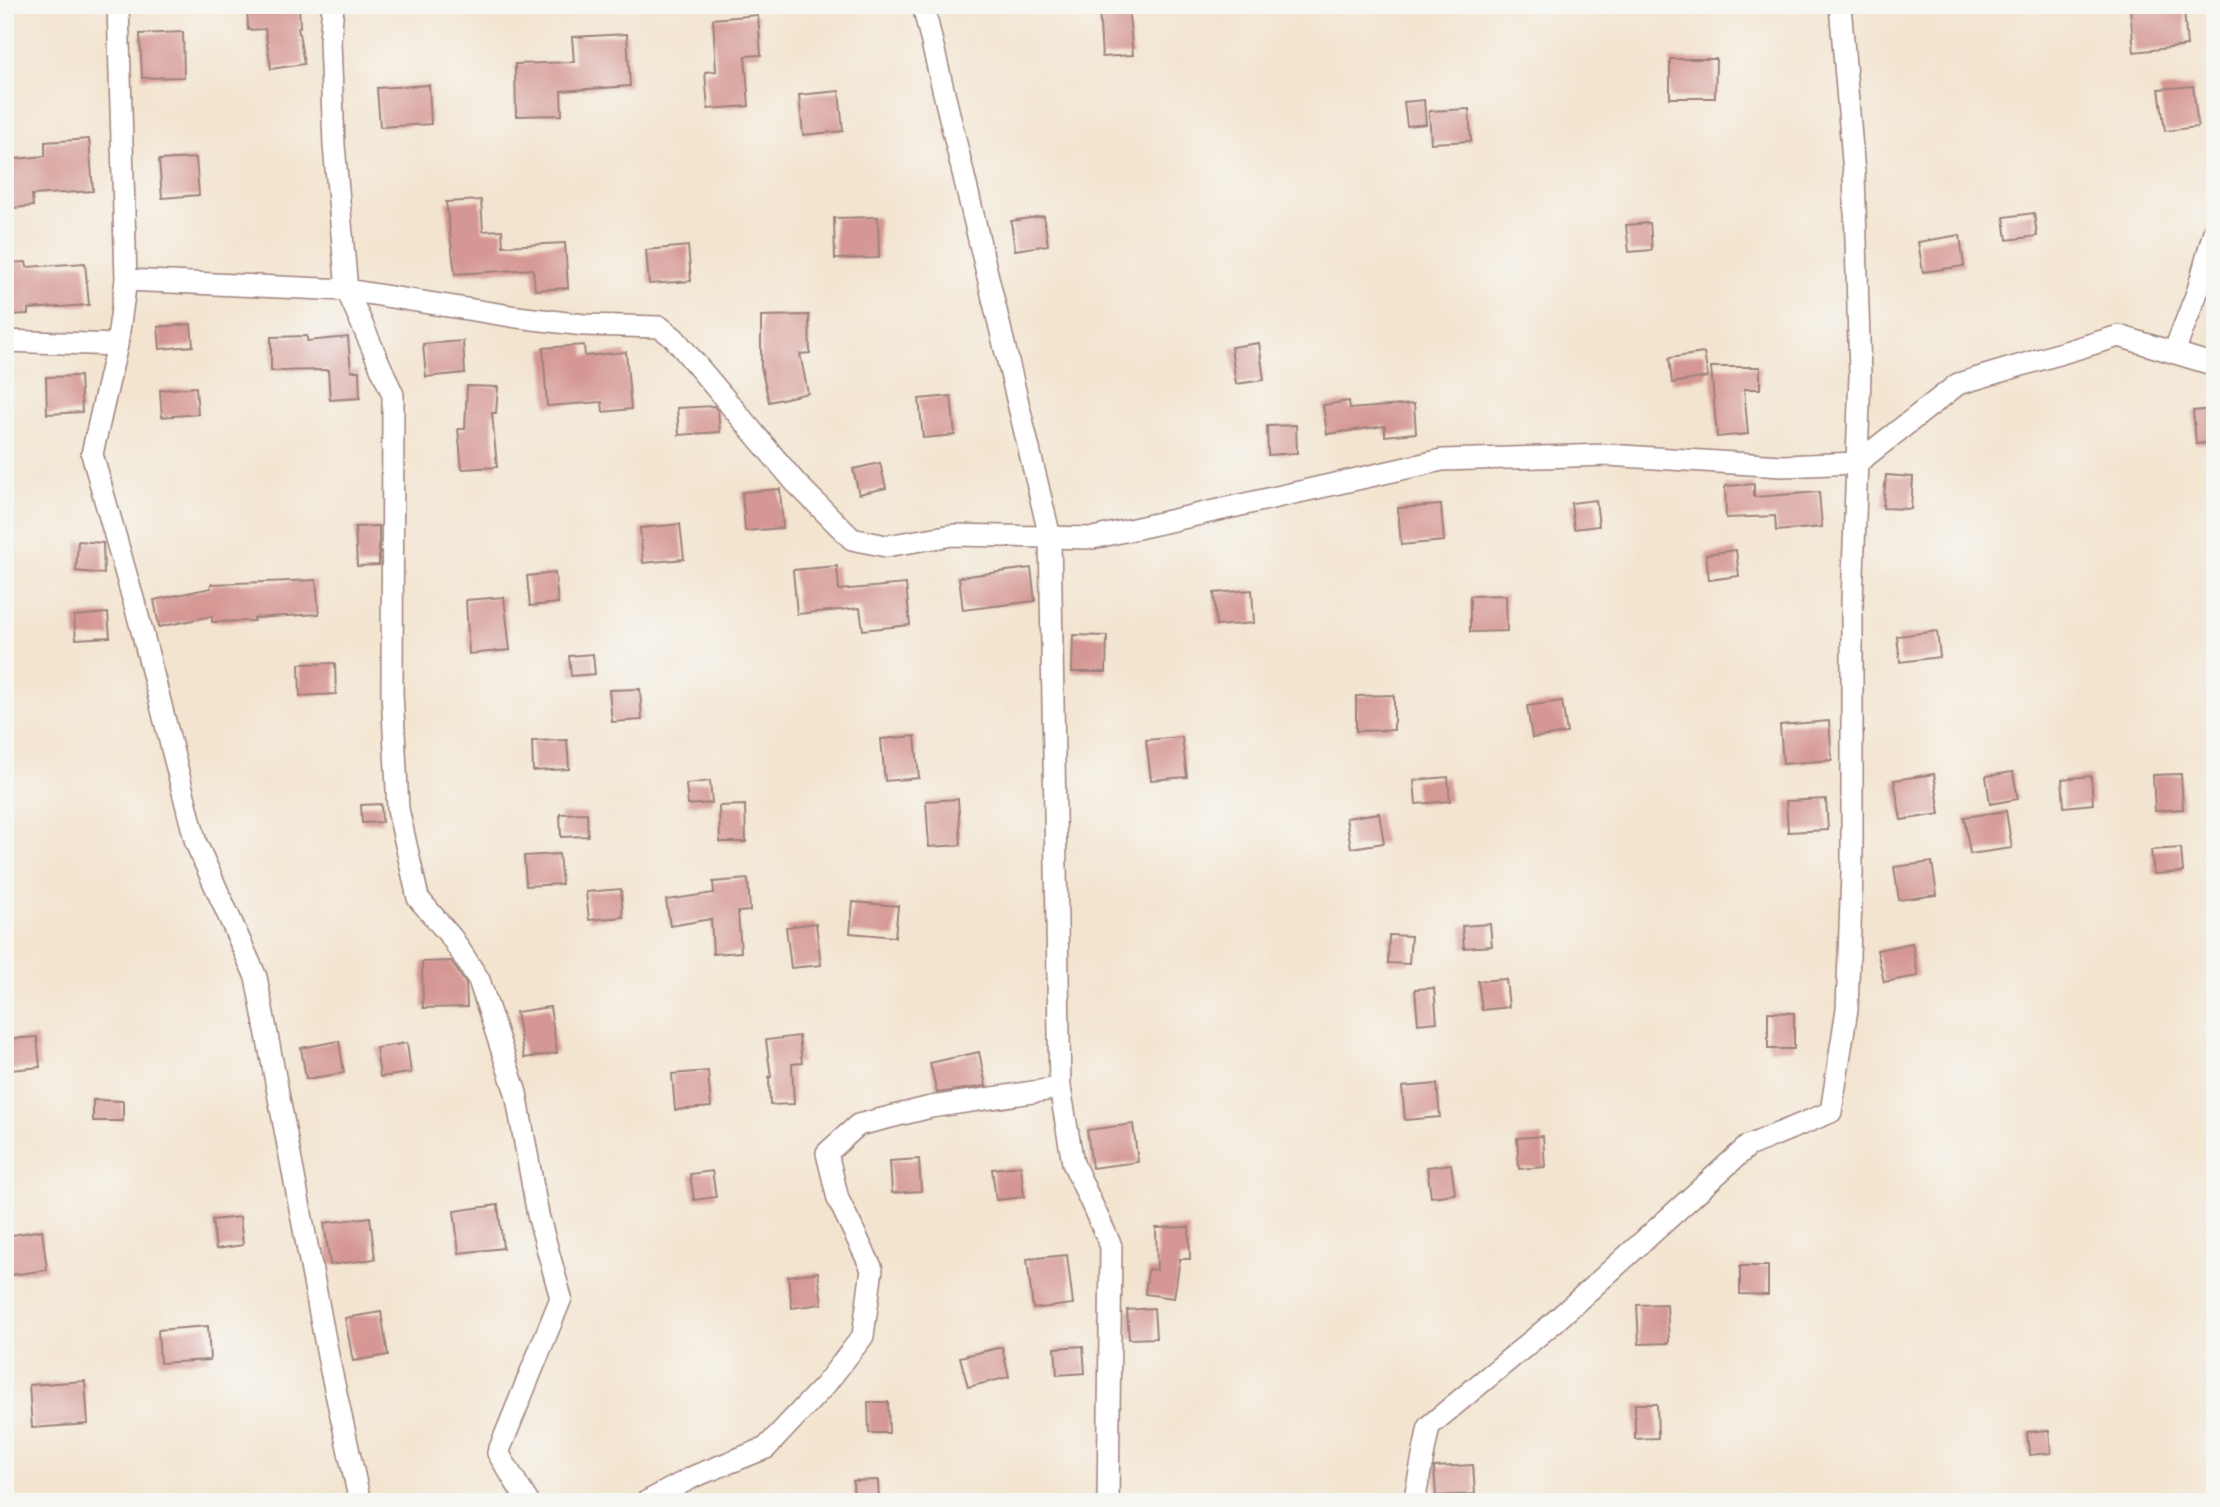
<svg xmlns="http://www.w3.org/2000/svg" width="2220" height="1507" font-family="'Architects Daughter',sans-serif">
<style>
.building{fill:#d59793}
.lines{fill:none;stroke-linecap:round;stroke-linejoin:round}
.minor-casing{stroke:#9e827d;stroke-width:24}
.minor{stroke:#fff;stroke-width:21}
</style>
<rect width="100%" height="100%" fill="#f6f6f2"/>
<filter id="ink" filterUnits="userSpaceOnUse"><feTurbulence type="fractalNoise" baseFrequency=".0143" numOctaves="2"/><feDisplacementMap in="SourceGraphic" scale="14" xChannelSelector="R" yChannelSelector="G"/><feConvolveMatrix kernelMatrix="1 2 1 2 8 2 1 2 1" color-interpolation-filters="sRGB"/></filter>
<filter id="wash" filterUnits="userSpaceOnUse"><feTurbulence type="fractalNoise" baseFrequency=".00686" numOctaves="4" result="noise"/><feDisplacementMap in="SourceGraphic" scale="28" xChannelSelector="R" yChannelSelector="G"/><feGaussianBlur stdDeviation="1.57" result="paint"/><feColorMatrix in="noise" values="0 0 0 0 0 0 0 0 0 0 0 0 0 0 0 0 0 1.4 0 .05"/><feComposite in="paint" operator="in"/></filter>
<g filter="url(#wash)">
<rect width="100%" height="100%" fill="#f3e4cf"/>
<g id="blocks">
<g class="building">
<polygon points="247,5 299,5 300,27 298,27 304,64 271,69 265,29 248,30"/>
<polygon points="2160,5 2161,12 2184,10 2187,46 2134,52 2130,8"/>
<polygon points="1128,6 1133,55 1102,57 1099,8"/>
<polygon points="758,15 761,55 745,56 749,106 708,109 705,72 716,71 713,19"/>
<polygon points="183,32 184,77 142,78 140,34"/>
<polygon points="627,34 630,86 561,91 562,115 516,116 515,64 574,62 572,37"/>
<polygon points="1670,59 1716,59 1715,98 1670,98"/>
<polygon points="429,85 431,124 380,127 377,88"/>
<polygon points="2193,86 2198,127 2165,131 2159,89"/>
<polygon points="839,91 843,131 803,135 799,95"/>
<polygon points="1424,100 1426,124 1407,126 1404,102"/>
<polygon points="1469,109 1471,141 1431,143 1429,111"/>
<polygon points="89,139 93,191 32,195 33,206 5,209 5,160 45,156 45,142"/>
<polygon points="196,158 199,195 162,198 159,160"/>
<polygon points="481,200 483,231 502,230 503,246 565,243 568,288 535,290 533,269 455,274 446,202"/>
<polygon points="2034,213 2037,236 2007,240 2004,217"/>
<polygon points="1044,216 1048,245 1015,250 1011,221"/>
<polygon points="878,217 879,258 835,259 834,218"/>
<polygon points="1650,223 1652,250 1629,252 1626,225"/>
<polygon points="1960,235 1964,266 1923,272 1918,242"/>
<polygon points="688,246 691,281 649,284 646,250"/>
<polygon points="26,262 27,267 85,263 89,305 28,309 28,314 5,315 5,263"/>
<polygon points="809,315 810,353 800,354 808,393 769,402 761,367 761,316"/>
<polygon points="191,324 193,346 160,349 158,327"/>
<polygon points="307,336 307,341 348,337 351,371 359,371 360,398 330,400 328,370 271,371 271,337"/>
<polygon points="463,341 465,373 426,377 423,344"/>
<polygon points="1259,343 1264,380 1236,384 1231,347"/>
<polygon points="584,345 585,356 626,352 631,409 603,412 602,402 547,406 543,348"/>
<polygon points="1704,353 1708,377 1672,383 1669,358"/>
<polygon points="1711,367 1760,367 1760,389 1744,389 1748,434 1717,437"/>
<polygon points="80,376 82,412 47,414 46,377"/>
<polygon points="467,386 498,387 496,413 492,413 497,467 462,469 458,429 465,429"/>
<polygon points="196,387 198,414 162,417 160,390"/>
<polygon points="951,396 955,435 923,438 919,399"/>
<polygon points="1349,401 1350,409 1414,404 1416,433 1385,436 1385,426 1327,434 1323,405"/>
<polygon points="714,406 718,411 720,432 679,435 677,408"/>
<polygon points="2215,409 2215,442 2196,444 2193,411"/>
<polygon points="1296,425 1297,453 1268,455 1267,426"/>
<polygon points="880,463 886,488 859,494 853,469"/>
<polygon points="1886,475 1913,477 1911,509 1883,508"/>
<polygon points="1754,484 1754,497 1819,492 1822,527 1776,531 1775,516 1726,518 1725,486"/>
<polygon points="780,489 783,528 745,531 742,492"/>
<polygon points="1596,500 1599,526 1574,529 1571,503"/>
<polygon points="1441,505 1444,541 1401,545 1398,508"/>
<polygon points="680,524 684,559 643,563 640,528"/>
<polygon points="379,526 379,565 357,566 355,527"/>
<polygon points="78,541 103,543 104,574 76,571"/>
<polygon points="1736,550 1739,576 1709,580 1706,554"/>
<polygon points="837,566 839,590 906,584 910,625 863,630 860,608 797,614 793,570"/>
<polygon points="1031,568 1035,601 963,610 959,577"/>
<polygon points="555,573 558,603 530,606 527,576"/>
<polygon points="316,580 319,614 254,618 254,621 212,622 212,616 159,627 154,600 211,588 211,584"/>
<polygon points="1252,590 1254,623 1216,626 1214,593"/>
<polygon points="1506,595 1507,631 1470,632 1470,596"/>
<polygon points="504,597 510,650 469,654 466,600"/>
<polygon points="108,613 110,637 76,639 74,616"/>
<polygon points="1937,631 1940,657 1900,662 1897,636"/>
<polygon points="1073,635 1107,636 1106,672 1072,672"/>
<polygon points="593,654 595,674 571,676 569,656"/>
<polygon points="335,663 336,694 300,696 299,664"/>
<polygon points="640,689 642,720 612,722 609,690"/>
<polygon points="1394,695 1394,730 1356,731 1356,696"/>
<polygon points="1562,701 1567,733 1532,738 1527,706"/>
<polygon points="1829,721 1832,760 1783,764 1780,725"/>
<polygon points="915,736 919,778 885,781 881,739"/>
<polygon points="1182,737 1187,777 1151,780 1146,740"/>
<polygon points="567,740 569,769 533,771 532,741"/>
<polygon points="2013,772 2018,799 1990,804 1986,776"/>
<polygon points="1934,774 1940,814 1901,820 1894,780"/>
<polygon points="2181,774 2183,809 2155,811 2153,775"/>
<polygon points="2091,776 2093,804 2064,807 2062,779"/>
<polygon points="1448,777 1450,801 1416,804 1414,780"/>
<polygon points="710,781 712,803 688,805 686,784"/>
<polygon points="958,799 961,845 929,847 926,801"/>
<polygon points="1826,799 1828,830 1788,832 1786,801"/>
<polygon points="381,804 382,822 362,823 361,805"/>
<polygon points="745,805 746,842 720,842 719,806"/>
<polygon points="2006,811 2012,848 1970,854 1964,817"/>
<polygon points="587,813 588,836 561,837 560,814"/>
<polygon points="1379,813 1384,843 1351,848 1346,818"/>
<polygon points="2181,848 2183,872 2154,874 2151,850"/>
<polygon points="559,854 562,884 526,886 524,856"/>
<polygon points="1932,862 1937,895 1899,900 1894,867"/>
<polygon points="748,879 750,911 738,912 741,952 713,954 711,919 670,926 666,900 714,893 713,882"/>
<polygon points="621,889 623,917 589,920 586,892"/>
<polygon points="853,902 898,906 895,937 850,933"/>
<polygon points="816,923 821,965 791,968 786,927"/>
<polygon points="1490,924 1492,946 1464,948 1462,926"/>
<polygon points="1389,935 1411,936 1409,964 1388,963"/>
<polygon points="1912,943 1918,976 1884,982 1877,950"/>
<polygon points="451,961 466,984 467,1007 423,1008 422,962"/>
<polygon points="1506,979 1509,1007 1482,1010 1478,981"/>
<polygon points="1434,988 1437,1022 1418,1024 1415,989"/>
<polygon points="550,1007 557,1053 524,1058 516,1012"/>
<polygon points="1768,1012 1794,1013 1794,1049 1768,1049"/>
<polygon points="799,1036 802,1063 792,1064 794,1104 770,1105 769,1077 771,1077 766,1040"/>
<polygon points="37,1037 40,1067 11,1070 9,1039"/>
<polygon points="339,1041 344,1073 306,1079 301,1048"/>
<polygon points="407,1043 411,1073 380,1077 376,1048"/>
<polygon points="979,1052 986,1086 937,1093 930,1063"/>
<polygon points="708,1071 711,1107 675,1110 672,1074"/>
<polygon points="1437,1084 1440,1117 1405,1120 1402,1087"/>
<polygon points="93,1100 123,1101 123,1121 93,1121"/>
<polygon points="1133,1124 1138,1162 1092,1168 1087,1130"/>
<polygon points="1543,1136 1545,1167 1519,1169 1517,1138"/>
<polygon points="919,1159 921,1191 892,1193 890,1161"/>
<polygon points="1451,1164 1455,1194 1431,1197 1427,1167"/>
<polygon points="1021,1166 1024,1197 996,1200 992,1169"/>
<polygon points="712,1171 716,1197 694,1200 690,1174"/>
<polygon points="498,1205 503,1248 459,1253 454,1211"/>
<polygon points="240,1217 243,1245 216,1249 212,1220"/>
<polygon points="370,1217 375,1259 330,1265 324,1223"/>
<polygon points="1189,1227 1190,1259 1180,1259 1174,1298 1145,1294 1148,1269 1157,1270 1156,1228"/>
<polygon points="42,1230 47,1270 11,1275 6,1236"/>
<polygon points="1067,1255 1073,1304 1033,1309 1027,1259"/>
<polygon points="1740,1266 1768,1266 1768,1295 1740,1294"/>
<polygon points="818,1272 822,1304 792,1308 788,1276"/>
<polygon points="1667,1304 1669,1343 1639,1344 1637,1305"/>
<polygon points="1154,1308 1156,1338 1129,1339 1127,1310"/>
<polygon points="381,1312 388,1355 353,1361 345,1318"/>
<polygon points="208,1326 210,1360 160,1363 158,1330"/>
<polygon points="1083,1346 1085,1373 1057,1375 1055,1348"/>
<polygon points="1002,1347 1009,1377 968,1387 960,1357"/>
<polygon points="85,1381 88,1424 32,1428 29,1385"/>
<polygon points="868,1402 888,1402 889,1433 869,1433"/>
<polygon points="1635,1404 1657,1404 1658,1438 1635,1439"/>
<polygon points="2049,1430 2051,1453 2029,1455 2027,1432"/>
<polygon points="1473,1465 1475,1494 1436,1496 1434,1467"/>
<polygon points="878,1480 879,1502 854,1502 853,1481"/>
</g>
</g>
</g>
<g filter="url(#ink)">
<use href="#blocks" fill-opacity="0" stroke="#9e827d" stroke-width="2"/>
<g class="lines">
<g class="minor-casing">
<g id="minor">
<polyline points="118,5 126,280 117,345 92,454 141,627 196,843 256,977 330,1366 360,1502"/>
<polyline points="333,5 330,41 334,145 347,290 393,395 392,692 398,809 418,898 452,938 479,980 516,1093 538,1215 561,1298 498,1453 528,1502"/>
<polyline points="923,5 1050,537 1060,1088 1073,1163 1111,1246 1108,1502"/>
<polyline points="126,280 347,290 517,317 584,325 660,327 674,338 795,482 852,539 886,546 953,535 1093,538 1442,460 1607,455 1782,466 1857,463 1958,384 2119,336 2215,365"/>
<polyline points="5,341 117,345"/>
<polyline points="2174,352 2198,290 2215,228"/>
<polyline points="646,1502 695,1476 766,1448 825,1385 863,1336 872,1269 838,1199 827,1153 858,1125 931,1107 1060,1088"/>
<polyline points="1414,1502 1429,1426 1552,1324 1748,1146 1831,1112 1847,1009 1852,873 1852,603 1860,375 1854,173 1840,5"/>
</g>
</g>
<use href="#minor" class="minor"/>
</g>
</g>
<rect width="2220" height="1507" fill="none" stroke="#f6f6f2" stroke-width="28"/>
</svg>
